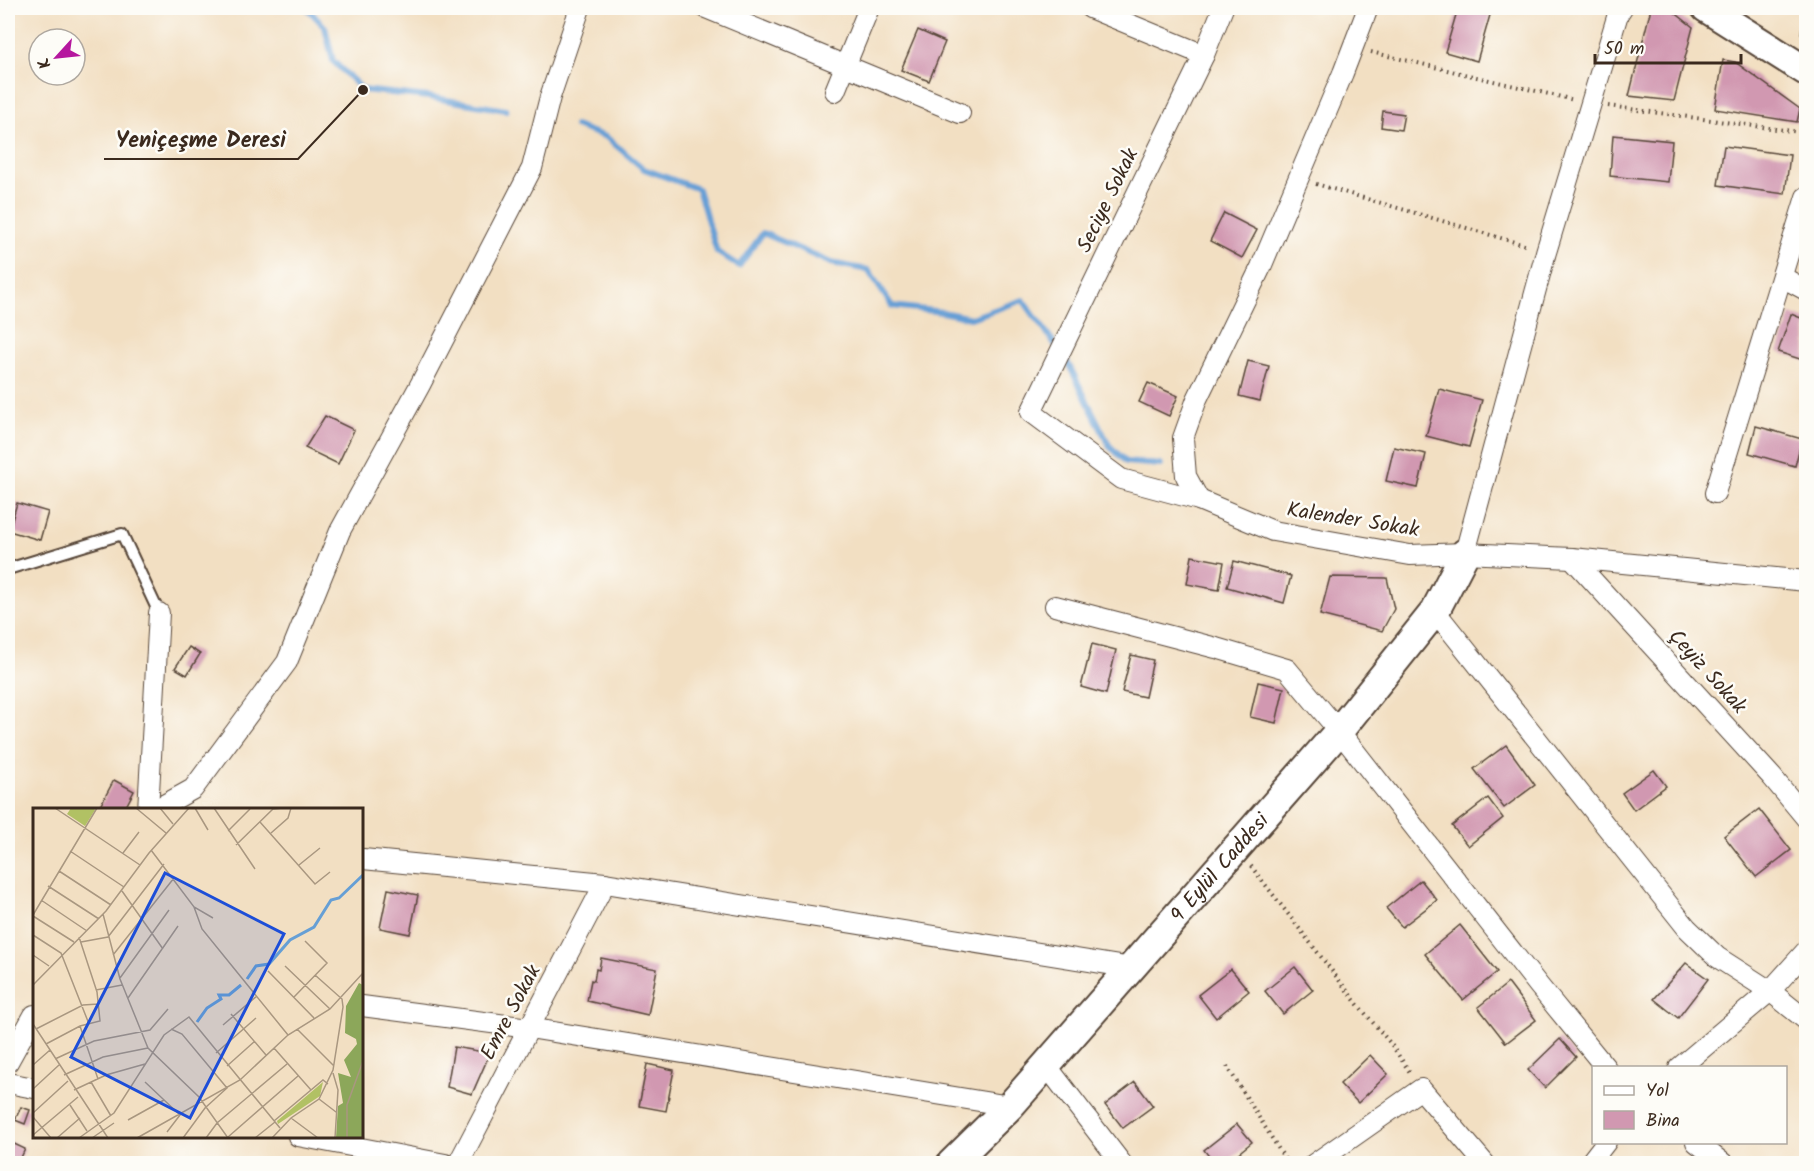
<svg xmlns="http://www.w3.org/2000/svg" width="1814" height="1171" font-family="Kalam,sans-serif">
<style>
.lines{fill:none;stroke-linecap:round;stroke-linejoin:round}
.stream{stroke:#669fd5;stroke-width:6}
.building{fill:#d198b1}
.lane-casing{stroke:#564537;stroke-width:14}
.street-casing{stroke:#564537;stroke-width:22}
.secondary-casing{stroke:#564537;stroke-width:32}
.path{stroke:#564537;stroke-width:4;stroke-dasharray:1.5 4.5;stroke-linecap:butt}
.lane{stroke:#fff;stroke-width:10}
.street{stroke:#fff;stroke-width:20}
.secondary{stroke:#fff;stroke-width:28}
.labels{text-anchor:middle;stroke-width:5;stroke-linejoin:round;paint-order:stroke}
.street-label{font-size:21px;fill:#3b2a1e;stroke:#fdfcf7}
.inset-river{fill:none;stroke:#669fd5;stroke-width:3}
.inset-road{fill:none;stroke:#a99780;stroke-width:1.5}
.view{fill:#1d4ed8;fill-opacity:0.15;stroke:#1d4ed8;stroke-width:3}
.inset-edge{fill:none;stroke:#3b2a1e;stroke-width:3}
.leader{fill:none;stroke:#3b2a1e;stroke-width:2}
.callout-dot{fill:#3b2a1e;stroke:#fdfcf7;stroke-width:2}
.callout-label{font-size:22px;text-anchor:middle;font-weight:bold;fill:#3b2a1e;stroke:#fdfcf7;stroke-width:5;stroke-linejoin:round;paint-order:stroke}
</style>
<rect width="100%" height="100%" fill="#fdfcf7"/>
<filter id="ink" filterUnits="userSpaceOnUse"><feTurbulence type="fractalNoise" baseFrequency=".0167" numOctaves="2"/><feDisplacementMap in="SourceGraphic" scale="12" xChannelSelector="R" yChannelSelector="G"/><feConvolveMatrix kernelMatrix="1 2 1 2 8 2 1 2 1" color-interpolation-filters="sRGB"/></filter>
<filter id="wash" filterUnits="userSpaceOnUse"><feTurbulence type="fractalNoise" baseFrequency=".008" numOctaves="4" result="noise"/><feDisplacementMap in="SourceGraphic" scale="24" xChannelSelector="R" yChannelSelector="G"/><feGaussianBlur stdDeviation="1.35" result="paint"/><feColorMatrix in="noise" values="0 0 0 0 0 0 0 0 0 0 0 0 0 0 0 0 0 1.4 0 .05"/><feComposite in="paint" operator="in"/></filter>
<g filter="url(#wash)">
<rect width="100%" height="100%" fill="#f2dfc2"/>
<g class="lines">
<g class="stream">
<polyline points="307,8 325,27 333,61 363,90 429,97 506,110"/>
<polyline points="575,126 606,137 644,169 698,189 717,252 739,266 763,233 831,263 868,270 892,306 942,312 971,318 1023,300 1067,361 1109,445 1126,462 1161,465"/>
</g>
</g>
<g id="blocks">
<g class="building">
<polygon points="1423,8 1447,8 1445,15"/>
<polygon points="1458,8 1492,8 1477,61 1445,52"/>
<polygon points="1651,8 1666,9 1674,12 1693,27 1674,101 1629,96"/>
<polygon points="1803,16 1806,17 1806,38 1801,34"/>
<polygon points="918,30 945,42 929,81 901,70"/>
<polygon points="1723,60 1735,62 1800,109 1797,122 1715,109"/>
<polygon points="1383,111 1404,114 1401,130 1381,127"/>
<polygon points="1613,135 1672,141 1668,182 1610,176"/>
<polygon points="1724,146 1790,155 1785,194 1718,185"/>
<polygon points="1224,213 1257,230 1242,258 1210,241"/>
<polygon points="1791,314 1806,320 1806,361 1778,352"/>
<polygon points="1248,361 1269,366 1260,401 1239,396"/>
<polygon points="1148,383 1178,396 1169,416 1139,402"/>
<polygon points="1439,389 1482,400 1469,447 1426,436"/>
<polygon points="325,416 354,430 338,464 305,448"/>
<polygon points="1756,426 1802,439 1795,466 1749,453"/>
<polygon points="1394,447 1426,454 1418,488 1386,481"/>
<polygon points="1806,474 1806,493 1801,493"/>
<polygon points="17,503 48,512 40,540 9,531"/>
<polygon points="1192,556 1224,562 1219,590 1187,584"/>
<polygon points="1234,561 1291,576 1284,603 1227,587"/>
<polygon points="1330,577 1387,578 1394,609 1382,631 1320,615"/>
<polygon points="1092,644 1116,650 1106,694 1081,687"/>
<polygon points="189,647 200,654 187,675 175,668"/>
<polygon points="1131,655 1153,660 1145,697 1122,692"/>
<polygon points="1258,682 1284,688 1276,723 1250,717"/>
<polygon points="1506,745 1535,785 1504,808 1474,769"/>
<polygon points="1654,770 1666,786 1634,810 1622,793"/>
<polygon points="114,780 134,791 124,810 98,810"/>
<polygon points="1488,798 1503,818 1468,846 1452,826"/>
<polygon points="1759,809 1791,850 1756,877 1724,836"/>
<polygon points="1421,880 1437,900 1402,927 1386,908"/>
<polygon points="388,889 418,895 410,934 380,928"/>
<polygon points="1460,925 1497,972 1463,1000 1425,954"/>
<polygon points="601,958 657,969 648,1015 587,1001 591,980 594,981 596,969 599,970"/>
<polygon points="1686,963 1708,979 1678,1018 1654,999"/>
<polygon points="1295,967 1313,990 1283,1014 1265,991"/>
<polygon points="1231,969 1249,991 1216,1018 1198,995"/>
<polygon points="1508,983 1536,1020 1506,1043 1478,1007"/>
<polygon points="1560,1039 1576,1057 1545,1088 1528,1070"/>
<polygon points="454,1047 490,1053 472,1094 447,1087"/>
<polygon points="1370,1055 1388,1074 1358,1103 1340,1084"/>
<polygon points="647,1064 674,1070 666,1111 639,1106"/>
<polygon points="1135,1082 1153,1106 1123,1128 1105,1105"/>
<polygon points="21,1107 30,1110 25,1124 15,1120"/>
<polygon points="1237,1124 1252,1142 1225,1164 1215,1164 1204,1150"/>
<polygon points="8,1141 25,1149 18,1164 8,1164"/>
</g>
</g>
</g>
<g filter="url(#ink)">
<use href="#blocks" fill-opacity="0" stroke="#564537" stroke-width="1.5"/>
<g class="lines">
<g class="lane-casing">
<polyline id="lane" points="8,569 122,534 159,613"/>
</g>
<g class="street-casing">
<g id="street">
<polyline points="706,8 960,113"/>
<polyline points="1090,8 1204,55"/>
<polyline points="1223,8 1204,55 1031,412 1121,479 1199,500 1273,531 1410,555 1465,553 1572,558 1806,581"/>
<polyline points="835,91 869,8"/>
<polyline points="1782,277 1806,290"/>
<polyline points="1715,493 1806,197"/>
<polyline points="1199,500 1186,476 1183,438 1197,399 1261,267 1343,73 1368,8"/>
<polyline points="1465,553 1546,252 1618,14 1622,8"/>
<polyline points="1572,558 1772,777 1806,818"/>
<polyline points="1055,606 1216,648 1287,669 1339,731 1539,986 1606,1068"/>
<polyline points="1435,611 1687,928 1717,957 1770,991 1806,1020"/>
<polyline points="148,810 159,613"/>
<polyline points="155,810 193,789 287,662 340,531 420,385 532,168 550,97 580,8"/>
<polyline points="363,859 605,883 1132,968"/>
<polyline points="362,1006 529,1028 1010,1106"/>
<polyline points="8,1062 34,1015"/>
<polyline points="1046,1065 1122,1164"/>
<polyline points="1679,1068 1770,991 1806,951"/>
<polyline points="8,1083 34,1088"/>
<polyline points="298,1136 445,1164"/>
<polyline points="1696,1142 1724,1164"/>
<polyline points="458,1164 605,883"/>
<polyline points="1314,1164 1421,1089 1485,1164"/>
<polyline points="1589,1164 1606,1142"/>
</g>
</g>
<g class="secondary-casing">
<g id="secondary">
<polyline points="1706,8 1806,71"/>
<path id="s1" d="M951,1164L1010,1106L1339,731L1435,611L1465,553"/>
</g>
</g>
<g class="path">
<polyline points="1371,52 1574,100"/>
<polyline points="1608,106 1806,133"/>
<polyline points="1316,184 1528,246"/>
<polyline points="1251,866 1359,1006 1391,1044 1411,1074"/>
<polyline points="1227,1066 1288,1164"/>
</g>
<use href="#lane" class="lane"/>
<use href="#street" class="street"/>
<use href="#secondary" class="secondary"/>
</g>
</g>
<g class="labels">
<g class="street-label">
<text transform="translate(1107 200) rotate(-64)" y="7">Seciye Sokak</text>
<text transform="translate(1353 519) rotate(9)" y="7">Kalender Sokak</text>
<text transform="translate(1708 671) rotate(48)" y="7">Çeyiz Sokak</text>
<text dy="7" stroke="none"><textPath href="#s1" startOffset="400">9 Eylül Caddesi</textPath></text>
<text transform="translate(510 1012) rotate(-62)" y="7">Emre Sokak</text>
</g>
</g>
<g transform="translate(33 808)">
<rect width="330" height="330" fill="#f2dfc2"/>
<path d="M38,0H61L62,2L52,18L34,6ZM290,274L287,288L245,316L244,313Z" fill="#b1c164"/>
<path d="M326,175L330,177V330H303L305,298L310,295L305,265L318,269L311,252L324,236L323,231L312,225L313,198Z" fill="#8ca75a"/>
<path class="inset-river" d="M214,171L223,158L236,156L257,132L281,119L298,92L306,90L330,67M164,214L174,200L188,191L186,187H196L208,177"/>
<path class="inset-road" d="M22,0L107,57M103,0L133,25M127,0L140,16M162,0L175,22M181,0L222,61M227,14L282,76L297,64M195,23L217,1M238,25L255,10L258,0M203,37L240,1L250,0M118,42L161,99L180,110M37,43L91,79M90,45L106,24M266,57L287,40M26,63L78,97M15,78L66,111M89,83L130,141M8,92L54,123M161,99L169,121L255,227M70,106L87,171L115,240L166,289L195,330M0,107L64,0M0,108L41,134M0,127L28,145L56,216M48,134L75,129L131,56M0,147L16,158M80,147L141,70M252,158L297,201M235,163L281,210M329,167L330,190M87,170L136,102M0,177L73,103L116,45L156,0M63,182L89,177M261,189L294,155L272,133M95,190L145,118M198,206L233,247M0,216L75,330M190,217L224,188M47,218L65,271M3,221L50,197L65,196M138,221L149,226L194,280L172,300L150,330M264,221L301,258M13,236L47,218L67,213L64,184L46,129M241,240L278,282M183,245L223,210M22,251L61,233L117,222L135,201M0,257L17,242M194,258L222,233M300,265L305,282L302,330M31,267L70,249L115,240M58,274L78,308M112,274L147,307L134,324M0,281L26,257M41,282L73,267L112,256M286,291L303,304M37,297L54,323M0,305L35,273M0,309L18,330M258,310L285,330M95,312L131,292M241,313L290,272L295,276M0,327L45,289M195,329L265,268M24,330L47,310M46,330L81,305L131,227L156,209L247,320M59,330L81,315M104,330L207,272L255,227L297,201L330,165M173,330L184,315L254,256M222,330L242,314M239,330L258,310L286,291L300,262L310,199L309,191L282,167M314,330V297L330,253"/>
<path class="view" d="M132,65L251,126L157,310L38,249Z"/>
<rect width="330" height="330" class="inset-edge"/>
</g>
<path class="leader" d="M363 90L298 159H104"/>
<circle class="callout-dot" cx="363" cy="90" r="6"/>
<g class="callout-label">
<text x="201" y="147">Yeniçeşme Deresi</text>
</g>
<rect width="1814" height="1171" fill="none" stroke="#fdfcf7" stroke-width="30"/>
<rect x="1592" y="1066" width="195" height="78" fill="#fdfcf7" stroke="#afa8a0" stroke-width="1.5"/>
<rect x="1604" y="1086" width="30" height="9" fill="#ffffff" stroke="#afa8a0" stroke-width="1.5"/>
<text x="1646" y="1096" font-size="18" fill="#3b2a1e">Yol</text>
<rect x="1604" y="1111" width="30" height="18" fill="#d198b1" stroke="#afa8a0" stroke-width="1.5"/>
<text x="1646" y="1126" font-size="18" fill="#3b2a1e">Bina</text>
<g transform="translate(57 57) rotate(243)"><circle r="28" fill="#fdfcf7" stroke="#afa8a0" stroke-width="1.5"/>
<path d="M0-4.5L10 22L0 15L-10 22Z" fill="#b5179e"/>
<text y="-9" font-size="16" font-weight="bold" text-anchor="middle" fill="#3b2a1e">K</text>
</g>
<path d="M1595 54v9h146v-9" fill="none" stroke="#3b2a1e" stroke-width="3"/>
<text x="1604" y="54" font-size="18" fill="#3b2a1e" stroke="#fdfcf7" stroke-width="4.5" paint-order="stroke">50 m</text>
</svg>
